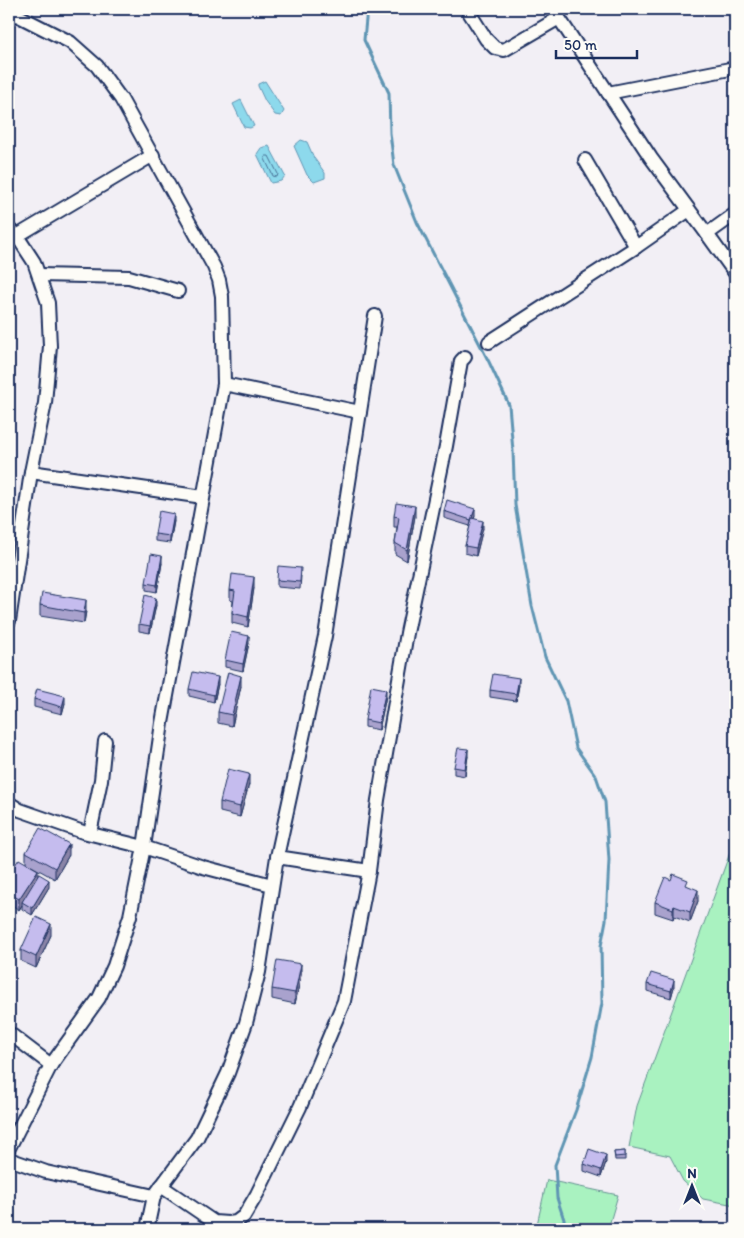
<svg xmlns="http://www.w3.org/2000/svg" width="744" height="1238" font-family="Itim,sans-serif">
<style>
.green{fill:#a9f2c0;stroke:#62908f}
.water{fill:#8dd9ec;stroke:#5f95b3}
.lines{fill:none;stroke-linecap:round;stroke-linejoin:round}
.shore{stroke:#497397;stroke-width:1}
.stream{stroke:#5f95b3;stroke-width:3}
.minor-casing{stroke:#1b2f5e;stroke-width:16}
.minor{stroke:#fdfcf7;stroke-width:12}
.wall{fill:#a9a2cd;stroke:#1b2f5e}
.shaded-wall{fill:#8a84a7;stroke:#1b2f5e}
.building{fill:#c5bcee;stroke:#1b2f5e}
</style>
<rect width="100%" height="100%" fill="#f2eff5"/>
<filter id="ink" filterUnits="userSpaceOnUse"><feTurbulence type="fractalNoise" baseFrequency=".02" numOctaves="2"/><feDisplacementMap in="SourceGraphic" scale="10" xChannelSelector="R" yChannelSelector="G"/><feConvolveMatrix kernelMatrix="1 2 1 2 8 2 1 2 1" color-interpolation-filters="sRGB"/></filter>
<g filter="url(#ink)">
<g class="green">
<polygon points="735,839 735,1205 703,1199 683,1181 670,1156 629,1147 637,1106"/>
<polygon points="547,1180 618,1195 608,1229 536,1229"/>
</g>
<g class="water">
<polygon points="265,81 284,111 281,116 275,115 265,101 258,86 258,84"/>
<polygon points="241,100 254,126 250,128 244,127 233,104"/>
<polygon points="301,140 307,142 314,158 325,173 325,178 314,182 307,175 294,146"/>
<polygon points="269,146 285,176 281,181 271,183 257,154 261,148"/>
</g>
<g class="lines">
<polygon class="shore" points="266,156 269,156 278,174 277,177 273,176 265,159"/>
<polyline class="stream" points="367,9 364,40 389,93 390,133 394,165 417,222 489,362 509,405 513,451 515,505 532,606 545,657 566,701 576,748 596,776 605,802 609,860 606,920 601,946 602,1003 592,1057 576,1110 555,1165 557,1198 567,1229"/>
<g class="minor-casing">
<g id="minor">
<polyline points="467,9 486,39 495,48 504,50 559,18"/>
<polyline points="553,9 651,158 707,234 735,214"/>
<polyline points="9,11 70,42 97,66 121,99 214,267 219,280 222,296 224,384 162,723 144,847 130,916 114,966 99,998 51,1065 9,1148"/>
<polyline points="608,93 735,68"/>
<polyline points="585,160 636,247"/>
<polyline points="9,229 17,236 34,262 48,303 50,346 45,403 31,472 9,621"/>
<polyline points="707,234 735,273"/>
<polyline points="17,236 153,155"/>
<polyline points="39,275 129,277 178,291"/>
<polyline points="489,342 636,247 689,210"/>
<polyline points="224,384 360,412"/>
<polyline points="31,472 203,497"/>
<polyline points="9,803 20,810 83,832 144,847 203,867 272,885"/>
<polyline points="90,833 101,780 105,741"/>
<polyline points="277,857 369,871"/>
<polyline points="9,1033 51,1065"/>
<polyline points="9,1159 46,1172 154,1196"/>
<polyline points="161,1186 214,1222 228,1223 236,1222 244,1216 257,1194 300,1107 344,1001 369,871 378,800 407,633 446,446 461,361 465,357"/>
<polyline points="147,1229 154,1196 197,1138 228,1073 246,1023 259,972 277,857 325,636 375,316"/>
</g>
</g>
<use href="#minor" class="minor"/>
</g>
<g class="wall">
<polygon points="444,511 475,516 474,519 483,528 476,556 465,553 465,546 470,526 444,518"/>
<polygon points="394,516 415,516 407,561 395,554 395,543 397,527 394,527"/>
<polygon points="174,521 170,543 155,541 155,534"/>
<polygon points="162,563 157,592 146,590 146,583"/>
<polygon points="301,576 300,589 277,587 277,580"/>
<polygon points="254,588 248,627 232,623 232,613 233,601 230,600 230,590"/>
<polygon points="40,605 86,611 84,623 40,616"/>
<polygon points="156,605 150,633 139,631 139,624"/>
<polygon points="249,643 243,671 225,667 225,660"/>
<polygon points="218,684 214,702 189,696 189,689"/>
<polygon points="519,685 516,701 490,697 490,690"/>
<polygon points="241,686 232,726 218,723 218,712"/>
<polygon points="386,696 379,730 365,727 365,720"/>
<polygon points="34,699 65,703 62,714 34,707"/>
<polygon points="468,756 465,776 454,774 454,767"/>
<polygon points="249,784 240,817 220,812 220,802"/>
<polygon points="26,852 69,855 55,879 26,863"/>
<polygon points="9,874 38,877 49,887 32,915 22,909 22,905 19,910 9,903"/>
<polygon points="688,886 698,901 690,922 674,916 673,919 655,913 655,902"/>
<polygon points="51,935 36,968 21,961 21,950"/>
<polygon points="301,975 295,1004 272,999 272,989"/>
<polygon points="647,984 674,987 671,998 647,991"/>
<polygon points="625,1151 625,1160 615,1160 614,1152"/>
<polygon points="606,1162 601,1177 584,1171 584,1164"/>
</g>
<g class="shaded-wall">
<polygon points="415,506 415,516 407,561 407,550"/>
<polygon points="475,509 475,516 471,527 471,520"/>
<polygon points="174,514 174,521 170,543 170,536"/>
<polygon points="483,521 483,528 476,556 476,548"/>
<polygon points="162,556 162,563 157,592 157,585"/>
<polygon points="254,577 254,588 248,627 248,617"/>
<polygon points="156,598 156,605 150,633 150,626"/>
<polygon points="86,600 86,611 84,623 84,613"/>
<polygon points="249,636 249,643 243,671 243,664"/>
<polygon points="241,676 241,686 232,726 232,715"/>
<polygon points="218,677 218,684 214,702 214,695"/>
<polygon points="519,678 519,685 516,701 516,694"/>
<polygon points="386,689 386,696 379,730 379,723"/>
<polygon points="65,696 65,703 62,714 62,707"/>
<polygon points="468,749 468,756 465,776 465,769"/>
<polygon points="249,774 249,784 240,817 240,807"/>
<polygon points="69,844 69,855 55,879 55,868"/>
<polygon points="38,870 38,881 22,902 22,905 19,910 19,899"/>
<polygon points="49,880 49,887 32,915 32,908"/>
<polygon points="698,890 698,901 690,922 690,912"/>
<polygon points="674,906 674,916 673,919 673,909"/>
<polygon points="51,924 51,935 36,968 36,957"/>
<polygon points="301,964 301,975 295,1004 295,993"/>
<polygon points="674,980 674,987 671,998 671,991"/>
<polygon points="606,1155 606,1162 601,1177 601,1170"/>
</g>
<g class="building">
<polygon points="447,500 475,509 471,520 444,511"/>
<polygon points="396,503 415,506 407,550 395,543 399,517 394,516"/>
<polygon points="159,511 174,514 170,536 155,534"/>
<polygon points="472,518 483,521 476,548 465,546"/>
<polygon points="151,554 162,556 157,585 146,583"/>
<polygon points="278,566 301,568 300,582 277,580"/>
<polygon points="232,574 254,577 248,617 232,613 235,591 230,590"/>
<polygon points="42,593 86,600 84,613 40,605"/>
<polygon points="145,595 156,598 150,626 139,624"/>
<polygon points="231,632 249,636 243,664 225,660"/>
<polygon points="193,672 218,677 214,695 189,689"/>
<polygon points="228,672 241,676 232,715 218,712"/>
<polygon points="493,674 519,678 516,694 490,690"/>
<polygon points="371,686 386,689 379,723 365,720"/>
<polygon points="37,689 65,696 62,707 34,699"/>
<polygon points="458,748 468,749 465,769 454,767"/>
<polygon points="228,769 249,774 240,807 220,802"/>
<polygon points="40,828 69,844 55,868 26,852"/>
<polygon points="19,859 38,870 19,899 9,893 9,874"/>
<polygon points="39,874 49,880 32,908 22,902"/>
<polygon points="673,874 688,880 686,885 698,890 690,912 674,906 673,909 655,902 665,877 671,880"/>
<polygon points="36,917 51,924 36,957 21,950"/>
<polygon points="277,960 301,964 295,993 272,989"/>
<polygon points="651,973 674,980 671,991 647,984"/>
<polygon points="589,1149 606,1155 601,1170 584,1164"/>
<polygon points="625,1151 625,1156 615,1157 614,1152"/>
</g>
</g>
<rect width="744" height="1238" fill="none" stroke="#fdfcf7" stroke-width="30"/>
<rect x="15" y="15" width="714" height="1208" fill="none" stroke="#1b2f5e" stroke-width="2" filter="url(#ink)"/>
<g transform="translate(692 1186)" stroke="#fdfcf7" stroke-width="4" paint-order="stroke">
<path d="M0-4L9 19L0 12L-9 19Z" fill="#1b2f5e"/>
<text y="-8" font-size="14" font-weight="bold" text-anchor="middle" fill="#1b2f5e">N</text>
</g>
<path d="M556 50v8h81v-8" fill="none" stroke="#1b2f5e" stroke-width="2.5"/>
<text x="564" y="50" font-size="15" fill="#1b2f5e" stroke="#fdfcf7" stroke-width="4" paint-order="stroke">50 m</text>
</svg>
